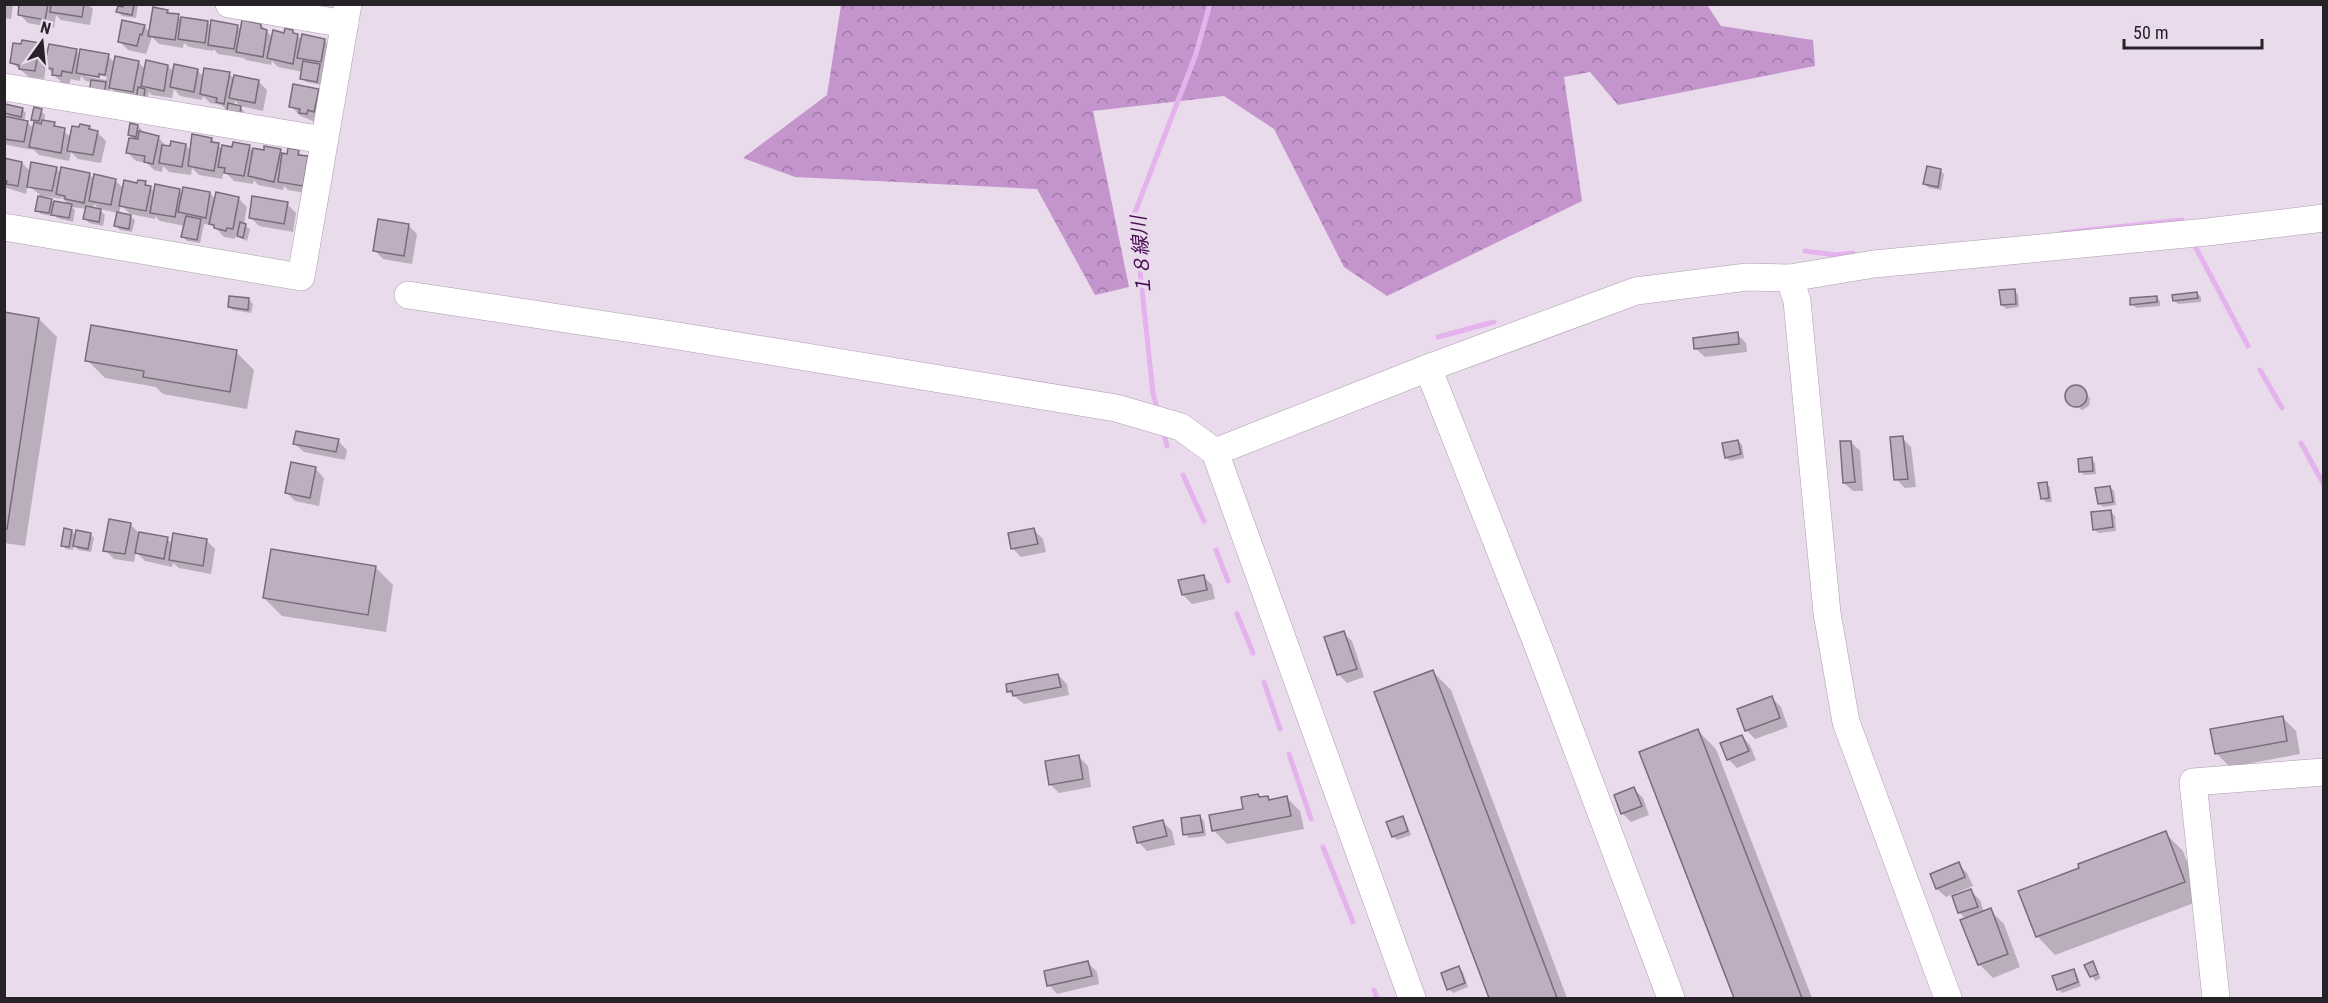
<svg xmlns="http://www.w3.org/2000/svg" width="2328" height="1003" font-family="'Roboto Condensed','Noto Sans JP',sans-serif">
<style>
.forest{fill:url(#forest-crowns)}
.shadow{fill:#0003;fill-rule:evenodd}
.lines{fill:none;stroke-linecap:round;stroke-linejoin:round}
.stream{stroke:#e4b3ed;stroke-width:5}
.building{fill:#beafc0;stroke:#786b7a;stroke-width:1.5}
.minor-casing{stroke:#ac9eae;stroke-width:28}
.minor{stroke:#fff;stroke-width:27}
.labels{text-anchor:middle;stroke-width:6;stroke-linejoin:round;paint-order:stroke}
.water-label{font-size:20px;font-style:italic;fill:#480c52;stroke:#e9daec}
</style>
<defs>
<pattern id="forest-crowns" width="20" height="18" patternUnits="userSpaceOnUse" patternTransform="scale(1.5)"><rect width="20" height="18" fill="#c495cd"/><path d="M2 6a3 3 0 1 1 6 0M12 15a3 3 0 1 1 6 0" fill="none" stroke="#9f79a6"/></pattern>
</defs>
<rect width="100%" height="100%" fill="#e9daec"/>
<polygon class="forest" points="1707,5 1721,26 1813,40 1815,66 1618,105 1590,72 1564,77 1582,201 1387,296 1344,267 1274,129 1224,96 1093,111 1129,287 1095,295 1037,189 795,177 743,158 827,95 841,5"/>
<g class="shadow">
<polygon points="4,4 13,5 11,19 4,18"/>
<polygon points="21,4 88,4 93,9 90,25 61,20 56,15 54,28 28,23 19,14"/>
<polygon points="125,4 138,5 136,18 122,16 118,12 125,8"/>
<polygon points="167,11 182,20 208,23 212,27 237,26 241,30 261,25 273,38 292,31 302,40 324,40 333,49 321,85 306,82 302,78 303,72 278,67 272,61 271,65 246,60 244,58 218,54 214,49 213,51 189,47 184,43 183,48 159,44 152,37 146,54 128,50 119,41 144,26 150,33"/>
<path d="M40,45L48,53L76,51L81,56H108L115,63L138,62L146,70L168,66L174,72L197,70L204,77L229,74L234,79L258,81L267,90L263,111L240,106L235,101L234,106L240,107L244,111L242,122L221,105L210,103L203,96L202,100L180,96L174,89L172,98L152,95L149,92L146,106L119,96L110,87L111,83L108,82L110,88L108,99L92,82L86,81L81,76L80,81L71,79L69,84L62,83L46,67L44,79L29,77L11,62ZM86,73L107,77L106,80L86,76Z"/>
<polygon points="318,91 327,99 315,122 299,115 291,106"/>
<polygon points="22,109 26,113 24,121 34,128 39,125 33,119 41,111 45,115 44,122 54,124 71,137 89,127 97,132 106,141 101,163 78,159 71,152 69,161 39,155 33,149 33,150 7,145 4,142 4,118 11,119 5,113"/>
<polygon points="138,126 142,130 141,133 158,137 167,147 186,145 192,152 211,139 223,150 249,146 253,150 280,151 284,155 298,152 316,167 311,194 288,190 284,186 283,190 258,185 254,180 253,184 234,181 224,171 222,179 199,175 192,168 191,175 169,172 163,166 162,172 154,170 147,163 136,161 127,152 135,140 129,135"/>
<path d="M4,160L22,163L31,172L56,168L61,174H89L94,179L115,180L124,189L145,183L155,192L179,191L183,194L210,193L216,200L239,199L247,207L244,225L250,229L247,241L236,235L235,239L224,237L214,226L204,224L200,243L187,241L183,237L185,226L160,221L155,216V219L130,214L121,205L119,214L130,216L135,220L132,232L120,230L116,226L118,213L99,209L105,215L103,226L89,223L85,219L87,209L72,207L75,210L73,222L57,218L53,214L52,216L41,214L37,210L40,195L28,185L26,194L4,187ZM43,196L61,199V197L69,205L55,204L51,201L42,199ZM94,204L101,211L93,209Z"/>
<polygon points="1940,170 1944,174 1941,190 1929,188 1925,184"/>
<polygon points="287,204 296,213 293,232 259,226 250,217"/>
<polygon points="408,225 417,234 412,264 383,259 374,250"/>
<polygon points="2014,290 2018,294 2019,307 2006,309 2002,305"/>
<polygon points="2197,293 2201,297 2201,302 2178,304 2174,300"/>
<polygon points="2156,297 2160,301 2160,306 2136,308 2132,304"/>
<polygon points="249,300 253,304 251,313 233,310 229,306"/>
<polygon points="4,314 39,319 57,337 25,546 4,543"/>
<polygon points="1737,334 1746,343 1747,352 1705,357 1696,349"/>
<polygon points="236,352 254,370 247,409 163,394 156,387 105,378 87,360"/>
<polygon points="2080,387 2090,398 2089,406 2082,410 2069,402 2067,395 2072,388"/>
<polygon points="1902,438 1911,447 1916,487 1905,488 1896,479"/>
<polygon points="338,441 347,450 345,460 304,452 295,444"/>
<polygon points="1738,441 1742,445 1744,458 1730,461 1726,457"/>
<polygon points="1851,442 1860,451 1863,491 1853,491 1844,483"/>
<polygon points="2091,459 2095,463 2096,474 2084,475 2080,471"/>
<polygon points="316,469 324,478 319,506 295,501 286,492"/>
<polygon points="2046,483 2050,487 2052,502 2046,502 2042,498"/>
<polygon points="2110,487 2114,491 2116,505 2103,507 2099,503"/>
<polygon points="2111,512 2115,516 2116,531 2098,533 2094,529"/>
<polygon points="130,524 140,534 167,539 173,544 207,541 215,549 211,574 179,568 173,563 172,567 145,561 136,552 134,562 114,559 105,550"/>
<polygon points="1034,530 1043,539 1046,552 1021,557 1013,549"/>
<polygon points="72,531 76,536 90,534 94,538 91,552 78,550 74,545 73,550 66,549 62,545"/>
<polygon points="375,567 393,585 386,632 282,616 264,598"/>
<polygon points="1203,576 1212,585 1215,599 1192,604 1183,595"/>
<polygon points="1343,633 1352,641 1364,677 1347,683 1338,674"/>
<polygon points="1433,672 1451,690 1567,998 1490,998 1376,693"/>
<polygon points="1058,675 1067,684 1069,695 1024,704 1008,691"/>
<polygon points="1772,698 1781,707 1788,727 1755,739 1746,730"/>
<polygon points="2282,717 2296,731 2300,754 2230,767 2216,753"/>
<polygon points="1698,731 1716,749 1812,998 1736,998 1641,752"/>
<polygon points="1742,736 1750,745 1756,760 1737,768 1728,759"/>
<polygon points="1079,757 1088,766 1091,787 1059,793 1050,784"/>
<polygon points="1634,789 1643,798 1649,815 1631,822 1622,813"/>
<polygon points="1268,797 1271,801 1287,798 1300,811 1304,829 1227,844 1214,831 1260,799"/>
<polygon points="1200,817 1204,821 1206,836 1189,838 1185,834"/>
<polygon points="1402,818 1406,822 1411,835 1397,840 1393,836"/>
<polygon points="1163,822 1172,831 1175,845 1147,851 1138,842"/>
<polygon points="2165,833 2183,851 2202,900 2055,955 2038,937 2020,891"/>
<polygon points="1958,864 1967,873 1973,886 1954,894 1955,896 1971,891 1980,900 1984,912 1990,910 2004,924 2020,967 1993,978 1979,964 1966,919 1960,913 1953,894 1946,897 1937,889 1932,875"/>
<polygon points="1088,963 1097,972 1099,984 1057,994 1049,985"/>
<polygon points="2092,963 2101,978 2095,981 2086,965"/>
<polygon points="1459,968 1463,972 1468,987 1453,993 1449,989"/>
<polygon points="2073,970 2077,974 2081,986 2062,993 2058,989"/>
</g>
<g class="lines">
<g class="stream">
<polyline points="2061,233 2182,220"/>
<polyline points="2196,248 2248,346"/>
<polyline points="1805,251 1836,255 1853,253"/>
<polyline points="1438,337 1494,322"/>
<polyline points="2260,370 2282,408"/>
<polyline points="1158,412 1153,393 1134,215 1196,54 1210,4"/>
<polyline points="1163,430 1167,446"/>
<polyline points="2301,443 2324,485"/>
<polyline points="1183,475 1204,521"/>
<polyline points="1216,550 1228,581"/>
<polyline points="1237,614 1253,653"/>
<polyline points="1264,682 1280,729"/>
<polyline points="1289,754 1311,819"/>
<polyline points="1323,847 1353,922"/>
<polyline points="1374,990 1377,998"/>
</g>
</g>
<g class="building">
<polygon points="19,4 48,4 45,20 18,15"/>
<polygon points="51,4 84,4 82,17 50,12"/>
<polygon points="124,4 134,4 132,15 116,12 118,6 123,7"/>
<polygon points="153,7 168,10 167,13 179,14 175,40 148,36"/>
<polygon points="181,17 208,21 205,43 178,39"/>
<polygon points="122,20 145,25 142,35 140,34 137,46 118,42"/>
<polygon points="211,20 238,25 234,49 208,45"/>
<polygon points="242,20 261,24 261,28 267,30 263,57 236,52"/>
<polygon points="285,28 293,30 293,33 298,34 293,64 267,58 273,30 284,33"/>
<polygon points="302,34 325,39 321,62 297,58"/>
<polygon points="22,40 40,43 35,71 19,69 19,65 10,63 13,43 21,44"/>
<polygon points="49,44 77,49 72,73 62,71 61,76 52,75 53,69 44,67"/>
<polygon points="80,49 109,54 105,75 99,74 99,77 76,73"/>
<polygon points="115,56 139,61 133,92 109,88"/>
<polygon points="146,60 168,65 164,91 141,86"/>
<polygon points="303,61 320,64 317,82 300,79"/>
<polygon points="174,64 198,69 194,92 170,87"/>
<polygon points="204,68 230,72 224,104 216,102 217,98 200,94"/>
<polygon points="234,75 259,80 255,103 229,98"/>
<polygon points="91,80 106,82 104,95 89,93"/>
<polygon points="293,84 319,89 314,112 308,110 307,114 299,113 300,109 289,107"/>
<polygon points="138,87 145,89 143,103 136,101"/>
<polygon points="228,103 241,106 239,119 226,117"/>
<polygon points="5,104 23,108 21,117 4,113"/>
<polygon points="34,107 42,109 39,121 31,120"/>
<polygon points="4,116 28,121 24,142 4,139"/>
<polygon points="42,120 55,122 54,126 65,128 61,153 29,147 34,122 41,124"/>
<polygon points="130,123 138,125 136,137 128,135"/>
<polygon points="80,124 90,126 89,129 98,131 93,155 67,151 72,126 79,127"/>
<polygon points="139,131 159,136 153,164 144,162 145,156 126,153 129,138 138,139"/>
<polygon points="192,134 212,138 211,142 219,143 214,171 188,166"/>
<polygon points="171,141 186,144 182,167 159,163 162,145 170,146"/>
<polygon points="233,142 250,145 244,176 224,173 225,168 218,167 222,145 232,147"/>
<polygon points="264,146 281,149 274,182 248,176 253,148 264,150"/>
<polygon points="288,148 299,150 298,155 308,156 303,186 278,182 282,153 287,154"/>
<polygon points="4,158 22,162 18,186 6,184 7,181 4,181"/>
<polygon points="31,162 57,167 52,191 27,187"/>
<polygon points="1927,166 1941,169 1938,187 1923,184"/>
<polygon points="61,167 90,173 84,203 65,199 65,196 56,194"/>
<polygon points="94,174 116,179 111,205 89,201"/>
<polygon points="124,180 137,183 138,180 146,181 145,185 151,186 146,211 119,206"/>
<polygon points="155,184 180,189 175,217 150,213"/>
<polygon points="183,187 210,192 206,218 178,212"/>
<polygon points="216,192 239,197 233,229 227,228 226,231 214,228 214,225 209,224"/>
<polygon points="38,196 52,199 49,213 35,211"/>
<polygon points="252,196 288,202 284,224 249,218"/>
<polygon points="54,201 72,204 69,218 51,215"/>
<polygon points="86,206 101,209 99,222 83,219"/>
<polygon points="117,212 131,215 129,229 114,226"/>
<polygon points="186,216 201,219 197,240 181,237"/>
<polygon points="378,219 409,224 404,256 373,251"/>
<polygon points="240,222 246,224 243,238 237,236"/>
<polygon points="2015,289 2016,304 2001,305 1999,290"/>
<polygon points="2197,292 2198,298 2173,301 2172,295"/>
<polygon points="229,296 249,298 248,310 228,307"/>
<polygon points="2157,296 2157,302 2130,305 2130,298"/>
<polygon points="4,312 39,318 7,529 4,529"/>
<polygon points="91,325 237,350 230,392 143,377 144,371 85,361"/>
<polygon points="1738,332 1739,344 1694,349 1693,338"/>
<circle cx="2076" cy="396" r="11"/>
<polygon points="296,431 339,439 336,452 293,444"/>
<polygon points="1903,436 1908,479 1894,480 1890,437"/>
<polygon points="1738,440 1741,454 1725,458 1722,443"/>
<polygon points="1840,441 1851,441 1855,482 1843,483"/>
<polygon points="2092,457 2093,471 2079,472 2078,459"/>
<polygon points="291,462 316,467 310,498 285,493"/>
<polygon points="2047,482 2049,498 2041,499 2038,483"/>
<polygon points="2110,486 2113,502 2098,504 2095,488"/>
<polygon points="2111,510 2113,527 2093,530 2091,512"/>
<polygon points="109,519 131,523 125,554 103,551"/>
<polygon points="64,528 72,530 69,547 61,546"/>
<polygon points="1034,528 1038,544 1011,549 1008,533"/>
<polygon points="76,530 91,533 88,549 73,546"/>
<polygon points="139,532 168,537 164,559 135,553"/>
<polygon points="173,533 207,539 203,566 169,560"/>
<polygon points="271,549 376,566 368,615 263,598"/>
<polygon points="1204,575 1207,590 1182,595 1178,580"/>
<polygon points="1344,631 1357,669 1337,675 1324,637"/>
<polygon points="1433,670 1557,998 1489,998 1374,692"/>
<polygon points="1058,674 1061,687 1013,696 1012,691 1007,692 1006,684"/>
<polygon points="1772,696 1780,718 1745,731 1737,709"/>
<polygon points="2283,716 2287,741 2215,754 2210,729"/>
<polygon points="1698,729 1802,998 1734,998 1639,752"/>
<polygon points="1742,735 1749,751 1727,760 1720,743"/>
<polygon points="1079,755 1083,779 1049,785 1045,761"/>
<polygon points="1634,787 1642,806 1621,814 1614,795"/>
<polygon points="1258,794 1259,797 1268,796 1269,800 1287,796 1291,816 1212,831 1209,815 1243,809 1241,797"/>
<polygon points="1200,815 1203,832 1183,835 1181,818"/>
<polygon points="1403,816 1408,831 1392,837 1386,822"/>
<polygon points="1163,820 1167,836 1137,843 1133,827"/>
<polygon points="2166,831 2185,882 2036,937 2018,891 2079,868 2078,864"/>
<polygon points="1959,862 1965,877 1936,889 1930,874"/>
<polygon points="1971,889 1978,907 1958,913 1952,896"/>
<polygon points="1991,908 2008,954 1978,965 1960,920"/>
<polygon points="1088,961 1092,976 1047,986 1044,971"/>
<polygon points="2093,961 2098,974 2090,977 2084,965"/>
<polygon points="1459,966 1465,983 1447,990 1441,973"/>
<polygon points="2074,969 2078,982 2057,990 2052,976"/>
</g>
<g class="lines">
<g class="minor-casing">
<g id="minor">
<polyline points="229,4 345,24"/>
<polyline points="4,87 324,140"/>
<polyline points="4,227 301,277 348,4"/>
<polyline points="1790,278 1797,301 1827,613 1846,722 1948,998"/>
<polyline points="408,295 672,335 1116,408 1181,427 1215,452 1412,998"/>
<polyline points="1428,368 1540,651 1671,998"/>
<polyline points="1215,452 1428,368 1636,291 1747,277 1790,278 1874,264 2207,232 2324,218"/>
<polyline points="2216,998 2193,782 2324,772"/>
</g>
</g>
<use href="#minor" class="minor"/>
</g>
<g class="labels">
<g class="water-label">
<text transform="translate(1141 256) rotate(-94)" y="7">１８線川</text>
</g>
</g>
<rect width="2328" height="1003" fill="none" stroke="#272128" stroke-width="12"/>
<g transform="translate(42 42) rotate(15)" stroke="#e9daec" stroke-width="4.5" paint-order="stroke">
<path d="M0-4.5L10 22L0 15L-10 22Z" fill="#272128"/>
<text y="-9" font-size="16" font-weight="bold" text-anchor="middle" fill="#272128">N</text>
</g>
<path d="M2124 39v9h138v-9" fill="none" stroke="#272128" stroke-width="3"/>
<text x="2133" y="39" font-size="18" fill="#272128" stroke="#e9daec" stroke-width="4.5" paint-order="stroke">50 m</text>
</svg>
